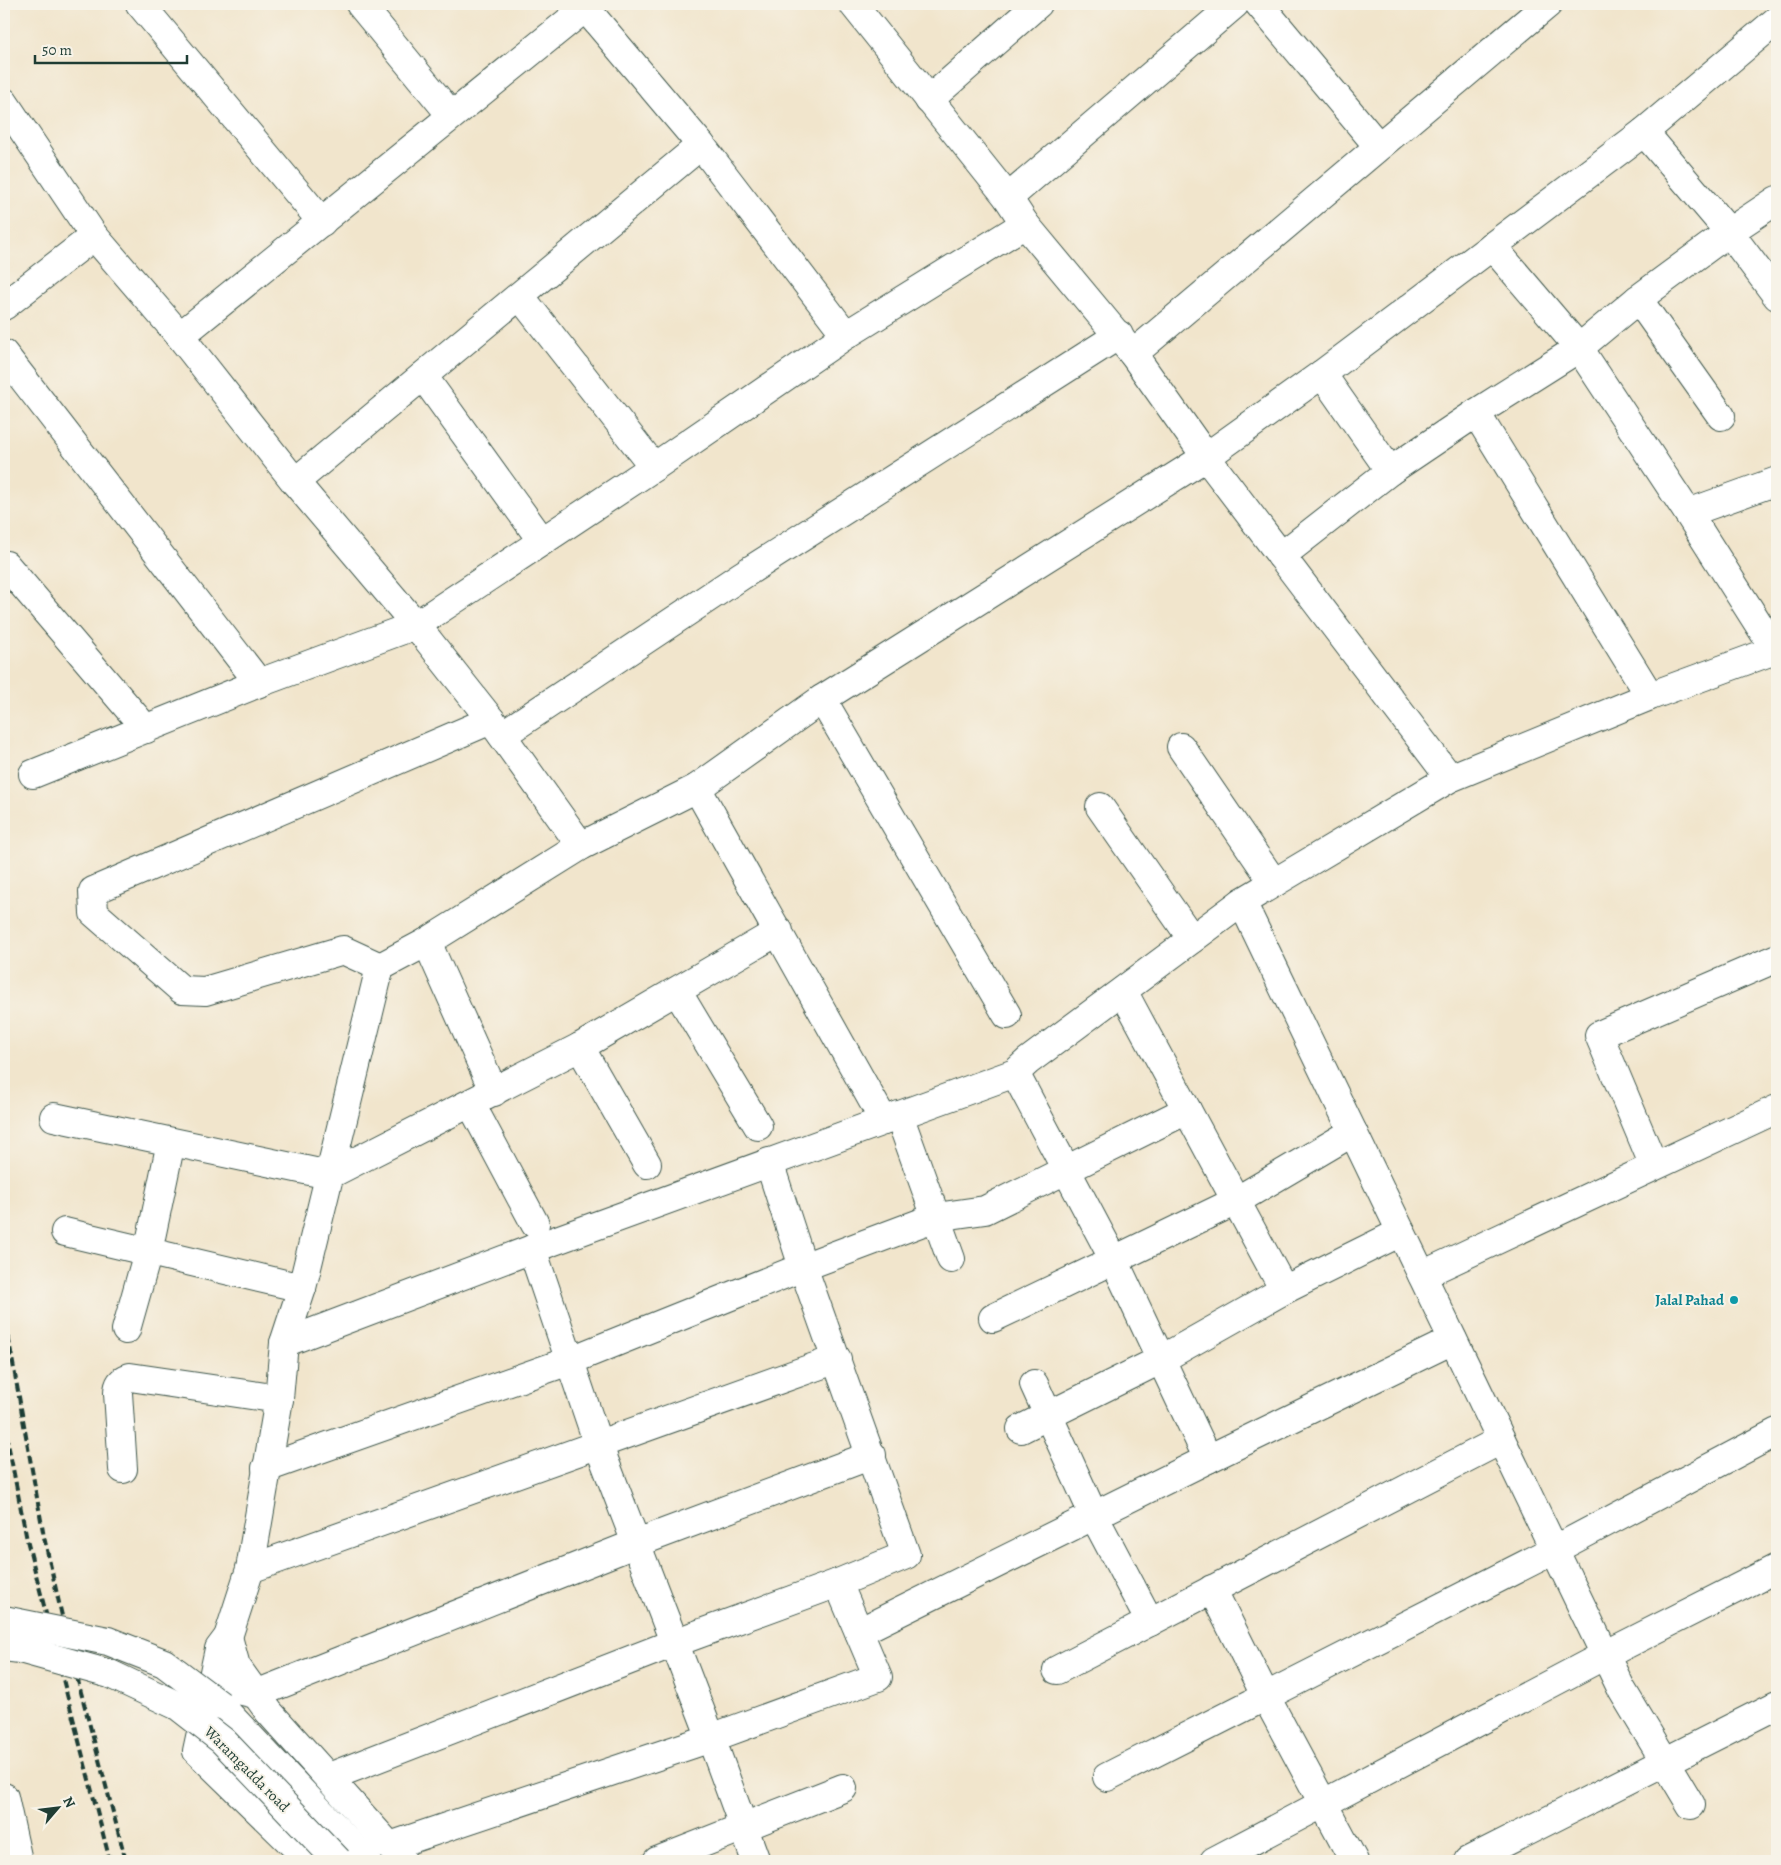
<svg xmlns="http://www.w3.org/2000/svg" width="1781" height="1865" font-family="Alegreya,serif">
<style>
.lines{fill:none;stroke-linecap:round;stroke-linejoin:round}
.minor-casing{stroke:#3e564b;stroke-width:30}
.minor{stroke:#fff;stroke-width:28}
.rail{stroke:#1f3d34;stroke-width:4;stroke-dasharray:8 4;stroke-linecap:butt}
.minor-bridge-casing{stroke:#3e564b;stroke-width:30;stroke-linecap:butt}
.minor-bridge{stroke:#fff;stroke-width:28}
.culture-dot{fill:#0f9aa8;stroke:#f7f3e8;stroke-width:2}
.labels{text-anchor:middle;stroke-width:4;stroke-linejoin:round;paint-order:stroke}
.culture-label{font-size:15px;font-weight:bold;fill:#0d838f;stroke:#f7f3e8;text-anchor:end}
.street-label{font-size:15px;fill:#1f3d34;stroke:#f7f3e8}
</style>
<rect width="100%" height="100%" fill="#f7f3e8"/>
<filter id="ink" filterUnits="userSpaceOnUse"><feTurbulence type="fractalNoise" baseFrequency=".02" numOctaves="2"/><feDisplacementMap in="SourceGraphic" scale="10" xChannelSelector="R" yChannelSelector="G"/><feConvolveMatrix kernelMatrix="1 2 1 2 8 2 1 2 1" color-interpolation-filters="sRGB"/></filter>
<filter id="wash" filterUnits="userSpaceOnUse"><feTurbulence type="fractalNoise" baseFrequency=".0096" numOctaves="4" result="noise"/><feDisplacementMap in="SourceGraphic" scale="20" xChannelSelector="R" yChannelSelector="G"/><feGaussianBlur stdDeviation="1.12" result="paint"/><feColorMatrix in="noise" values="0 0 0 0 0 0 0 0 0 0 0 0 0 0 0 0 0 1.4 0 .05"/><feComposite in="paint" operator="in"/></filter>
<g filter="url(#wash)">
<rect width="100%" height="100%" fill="#f1e5cc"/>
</g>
<g filter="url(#ink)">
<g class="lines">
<g class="minor-casing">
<g id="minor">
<polyline points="140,4 322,222"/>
<polyline points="360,4 451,115"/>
<polyline points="582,4 701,145 846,335"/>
<polyline points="853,4 1008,198 1025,224 1133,354 1206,457 1450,778"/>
<polyline points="1259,4 1378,146"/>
<polyline points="929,100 1038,4"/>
<polyline points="4,102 94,236 180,336 295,482 416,625 491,720 581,846"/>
<polyline points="1644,132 1729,232 1777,296"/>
<polyline points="1008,198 1235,4"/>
<polyline points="520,296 654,467"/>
<polyline points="1638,299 1721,416"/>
<polyline points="4,306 94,236"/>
<polyline points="180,336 590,4"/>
<polyline points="4,354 259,683"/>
<polyline points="1133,354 1548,4"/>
<polyline points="1322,374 1390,471 1476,413 1579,348 1638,299 1729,232 1777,200"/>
<polyline points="423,376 542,541"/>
<polyline points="1476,413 1650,696"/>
<polyline points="295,482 701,145"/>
<polyline points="1688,513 1777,481"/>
<polyline points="1281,556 1390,471"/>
<polyline points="6,565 146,729"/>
<polyline points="822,699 1007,1015"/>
<polyline points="502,735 741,576 1119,335"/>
<polyline points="1181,747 1274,883"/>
<polyline points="33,774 259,683 416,625 654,467 846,335 1025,224"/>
<polyline points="697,788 884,1121"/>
<polyline points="1100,807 1192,939"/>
<polyline points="1242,902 1622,1690 1691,1805"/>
<polyline points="427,942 494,1092"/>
<polyline points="380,967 343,950 205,991 182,990 94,913 93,891 491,720"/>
<polyline points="677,991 758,1126"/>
<polyline points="1123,991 1284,1290"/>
<polyline points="580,1047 647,1164"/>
<polyline points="1015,1073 1114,1260 1236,1201 1353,1132"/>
<polyline points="471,1104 535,1224"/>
<polyline points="899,1115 951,1259"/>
<polyline points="54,1117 329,1175 580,1047 779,931"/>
<polyline points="1654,1166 1599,1035 1777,958"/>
<polyline points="65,1232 302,1288"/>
<polyline points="532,1249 598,1444 711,1738 756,1861"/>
<polyline points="1422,1275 1777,1109"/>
<polyline points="126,1330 148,1252 171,1142"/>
<polyline points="284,1343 532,1249 1015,1073 1028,1061 1242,902 1450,778 1650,696 1775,650 1688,513 1579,348 1492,246"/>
<polyline points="1034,1384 1094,1516 1150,1622"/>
<polyline points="1021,1429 1160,1360 1284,1290 1401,1232"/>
<polyline points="1208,1459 1453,1340"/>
<polyline points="266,1468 569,1361 803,1267 769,1162"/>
<path d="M123,1469L118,1393C118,1384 121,1380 130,1377L279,1399"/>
<polyline points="250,1569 837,1359"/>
<polyline points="1212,1589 1266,1697 1354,1861"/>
<polyline points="859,1632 1208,1459 1114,1260 993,1318"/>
<polyline points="228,1637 236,1666 269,1712 402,1860"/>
<polyline points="1057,1670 1501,1440"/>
<polyline points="212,1684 256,1694 637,1543 872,1455"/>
<polyline points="220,1705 367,1861"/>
<polyline points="329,1777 674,1643 838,1583"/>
<polyline points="1107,1777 1554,1550 1777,1432"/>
<polyline points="4,1797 18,1861"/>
<polyline points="390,1846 711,1738 878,1677 838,1583 906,1555 803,1267 936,1217 985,1210 1187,1110"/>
<polyline points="310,1861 197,1751 219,1649 228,1637 250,1569 279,1399 284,1343 302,1288 380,967 427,942 581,846 697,788 822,699 1206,457 1322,374 1644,132 1777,20"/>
<polyline points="657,1861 843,1788"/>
<polyline points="1214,1861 1605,1655 1777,1568"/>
<polyline points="1468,1861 1777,1705"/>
</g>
</g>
<use href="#minor" class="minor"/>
<g class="rail">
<polyline points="4,1313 44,1537 70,1651 126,1861"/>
<polyline points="4,1423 27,1540 110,1861"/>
</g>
<g class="minor-bridge-casing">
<g id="minor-bridge">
<polyline points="4,1620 108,1641 164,1663 220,1705"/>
<polyline points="4,1647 20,1649 110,1674 178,1706 223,1741 338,1861"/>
</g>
</g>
<use href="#minor-bridge" class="minor-bridge"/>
</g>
</g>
<circle class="culture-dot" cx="1734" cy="1300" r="5"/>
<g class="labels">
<g class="culture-label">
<text x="1724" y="1305">Jalal Pahad</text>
</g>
<g class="street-label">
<text transform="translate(247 1769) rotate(45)" y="5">Waramgadda road</text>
</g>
</g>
<rect width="1781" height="1865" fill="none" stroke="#f7f3e8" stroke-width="20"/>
<g transform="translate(58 1808) rotate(62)" stroke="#f7f3e8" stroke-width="4" paint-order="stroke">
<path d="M0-4L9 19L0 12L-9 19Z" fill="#1f3d34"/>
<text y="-8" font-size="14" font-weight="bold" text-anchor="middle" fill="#1f3d34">N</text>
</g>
<path d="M35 55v8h152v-8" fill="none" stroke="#1f3d34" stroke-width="2.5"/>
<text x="42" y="55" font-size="15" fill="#1f3d34" stroke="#f7f3e8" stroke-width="4" paint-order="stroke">50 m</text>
</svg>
